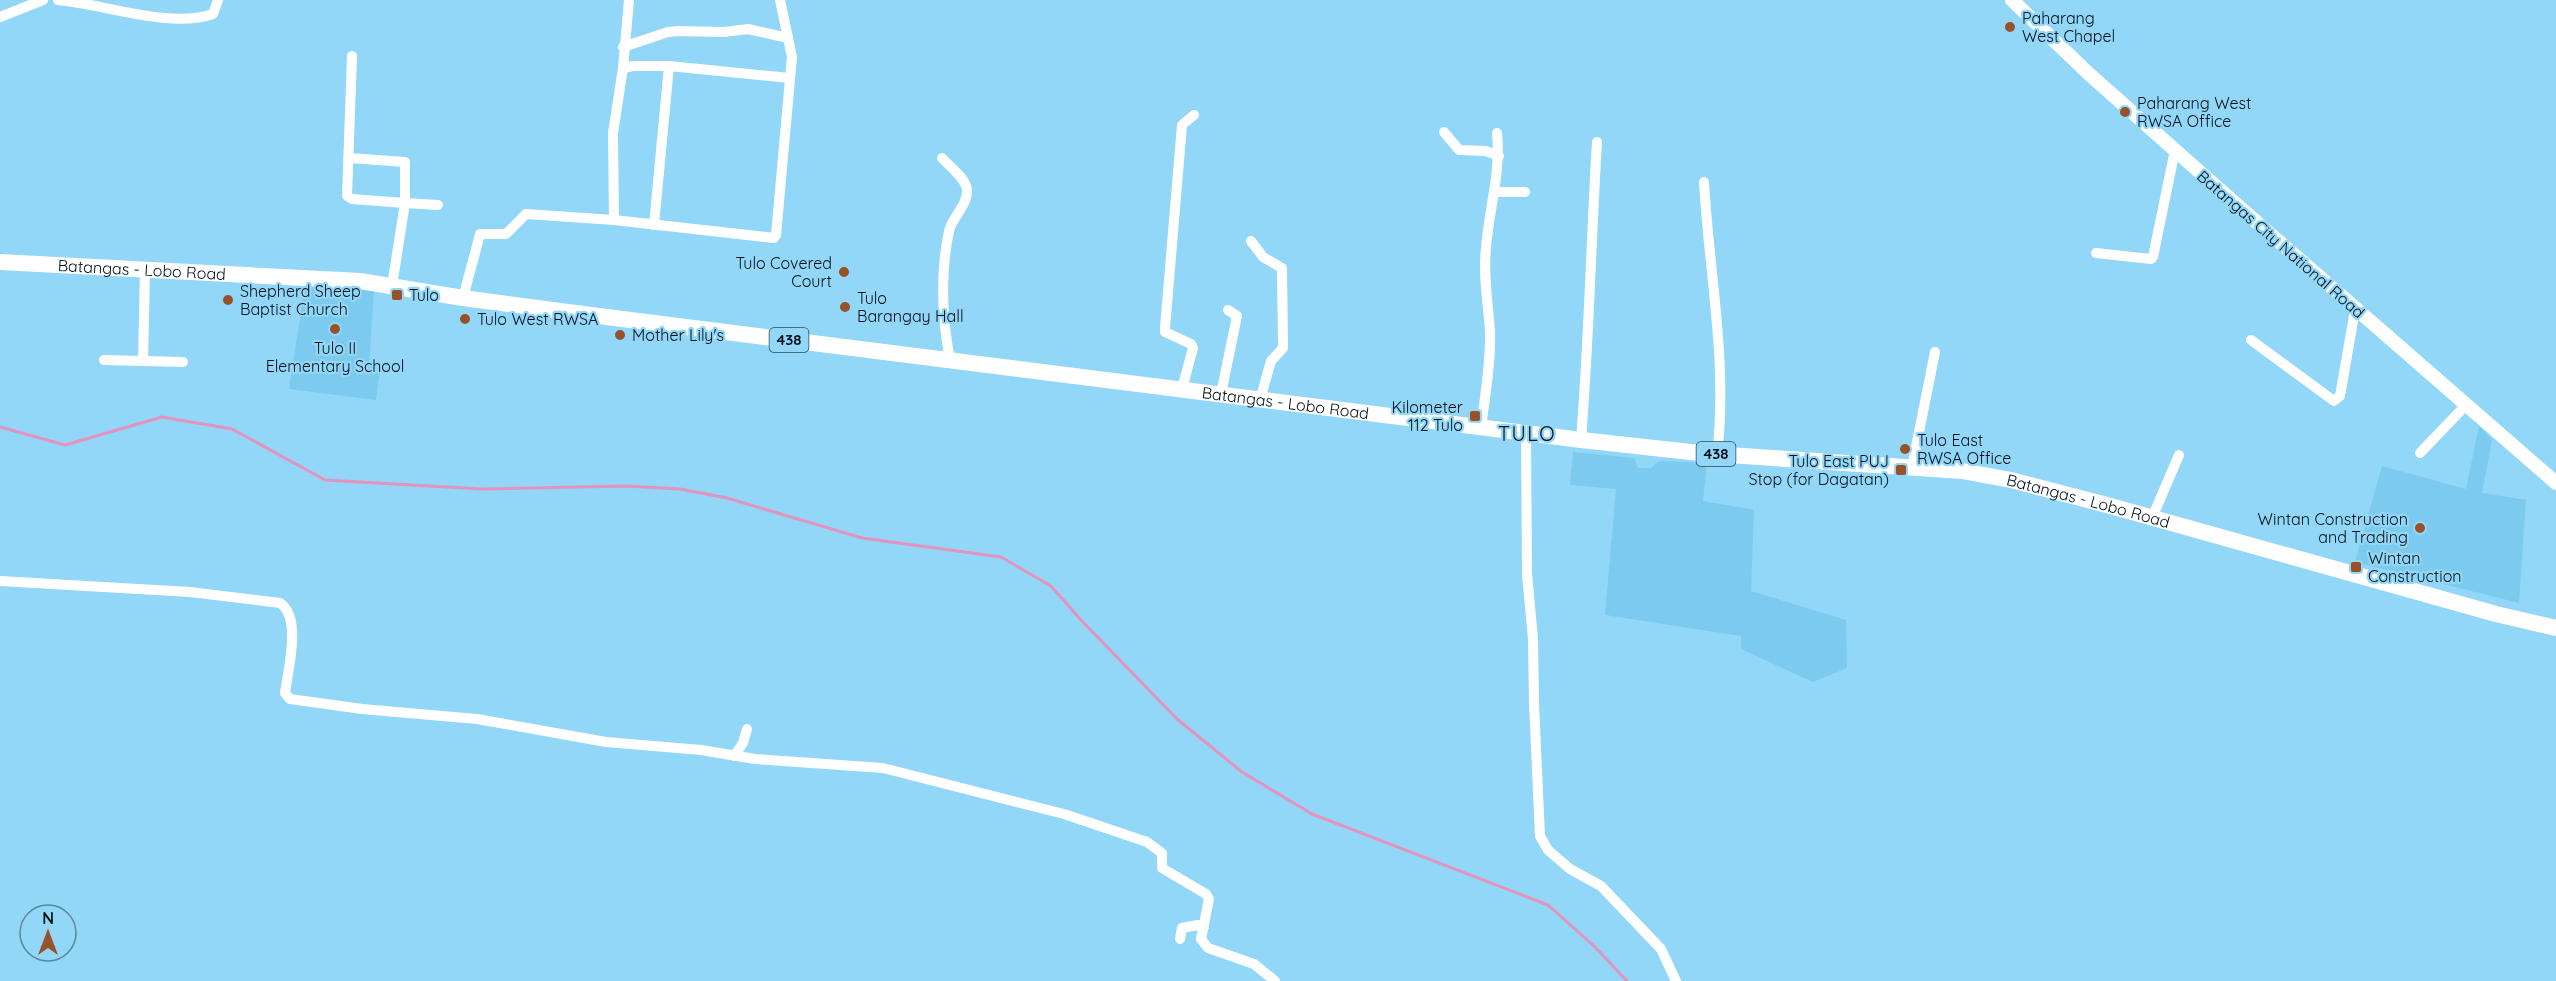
<svg xmlns="http://www.w3.org/2000/svg" width="2556" height="981" font-family="Quicksand,sans-serif">
<style>
.built{fill:#7ccaee}
.lines{fill:none;stroke-linecap:round;stroke-linejoin:round}
.stream{stroke:#e393bc;stroke-width:3}
.minor{stroke:#fff;stroke-width:10}
.tertiary{stroke:#fff;stroke-width:14}
.primary{stroke:#fff;stroke-width:16}
.poi-dot{fill:#98522a;stroke:#92d7f7;stroke-width:2}
.labels{text-anchor:middle;stroke-width:4.5;stroke-linejoin:round;paint-order:stroke}
.shield{fill:#92d7f7;stroke:#2c4b5b;stroke-width:1.5}
.shield-label{font-size:15px;font-weight:bold;fill:#000f18}
.poi-label{font-size:16px;fill:#000f18;stroke:#92d7f7;text-anchor:start}
.street-label{font-size:16px;fill:#000f18;stroke:#92d7f7}
.quarter-label{font-size:20px;letter-spacing:1.5px;fill:#000f18;stroke:#92d7f7}
</style>
<rect width="100%" height="100%" fill="#92d7f7"/>
<g class="built">
<polygon points="305,285 374,291 369,366 380,368 376,400 289,389"/>
<polygon points="2479,426 2492,440 2482,493 2526,500 2519,603 2355,562 2382,466 2466,489"/>
<polygon points="1573,452 1634,458 1638,468 1651,468 1659,461 1707,463 1703,501 1754,510 1751,591 1846,620 1847,668 1813,682 1741,649 1741,636 1605,615 1616,489 1570,485"/>
</g>
<g class="lines">
<polyline class="stream" points="0,427 65,445 162,417 232,429 325,480 482,489 626,486 680,489 727,498 862,538 1001,557 1051,586 1081,620 1177,719 1242,772 1312,814 1548,905 1594,946 1627,981"/>
<g class="minor">
<path d="M58,0C103,4 171,29 213,14L218,0"/>
<polyline points="629,0 623,68 633,66 669,66 790,78"/>
<polyline points="0,17 43,0"/>
<polyline points="623,47 668,32 678,31 724,32 748,29 788,38"/>
<polyline points="352,56 347,196 352,199 405,203 392,286"/>
<polyline points="1444,132 1459,150 1486,151 1499,156"/>
<polyline points="349,158 405,162 405,203 438,205"/>
<path d="M942,158C949,166 966,178 967,190C968,205 952,217 949,231C940,274 942,318 950,360"/>
<path d="M1704,182C1709,272 1728,364 1717,454"/>
<polyline points="1496,192 1525,192"/>
<polyline points="614,220 613,133 623,68"/>
<polyline points="654,225 669,66"/>
<polyline points="1251,241 1263,257 1282,268 1283,348 1271,361 1260,400"/>
<polyline points="2096,253 2151,259 2153,257 2175,150"/>
<polyline points="463,298 480,234 506,234 526,214 614,220 774,238 776,235 792,57 780,0"/>
<polyline points="2251,340 2334,401 2340,396 2355,310"/>
<polyline points="104,360 183,362"/>
<polyline points="143,361 145,271"/>
<polyline points="1182,389 1193,348 1191,344 1165,332 1165,328 1182,125 1194,115"/>
<polyline points="1221,394 1237,316 1228,310"/>
<path d="M1481,428C1485,396 1491,363 1490,331C1488,303 1483,275 1486,248C1489,208 1501,174 1497,133"/>
<polyline points="1526,433 1527,574 1533,639 1534,703 1540,836 1548,850 1570,869 1601,886 1661,949 1676,981"/>
<path d="M1581,440C1589,340 1591,241 1597,142"/>
<polyline points="2420,453 2466,405"/>
<polyline points="1912,467 1935,352"/>
<polyline points="2152,518 2179,455"/>
<path d="M0,581L190,592L280,603C302,617 288,670 285,693L290,699L362,709L477,719L606,742L701,750L755,759L883,768L1064,814L1147,842L1162,853V868L1206,894L1209,899L1201,939L1208,948L1254,964L1275,981"/>
<polyline points="734,756 743,743 747,729"/>
<polyline points="1180,939 1182,928 1198,925 1204,927"/>
</g>
<polyline class="tertiary" points="2012,0 2089,74 2237,205 2556,483"/>
<path class="primary" id="s1" d="M0,262L360,281L463,298L583,314L1581,440L1700,453L1962,471L2011,480L2107,505L2496,614L2556,628"/>
</g>
<g class="poi-dot">
<circle cx="2010" cy="27" r="6"/>
<circle cx="2125" cy="112" r="6"/>
<circle cx="844" cy="272" r="6"/>
<rect x="391" y="289" width="12" height="12" rx="3"/>
<circle cx="228" cy="300" r="6"/>
<circle cx="845" cy="307" r="6"/>
<circle cx="465" cy="319" r="6"/>
<circle cx="335" cy="329" r="6"/>
<circle cx="620" cy="335" r="6"/>
<rect x="1469" y="410" width="12" height="12" rx="3"/>
<circle cx="1905" cy="449" r="6"/>
<rect x="1895" y="464" width="12" height="12" rx="3"/>
<circle cx="2420" cy="528" r="6"/>
<rect x="2350" y="561" width="12" height="12" rx="3"/>
</g>
<g class="labels">
<g class="shield">
<rect x="769.5" y="328" width="39" height="24" rx="4.5"/>
<rect x="1696.5" y="442" width="39" height="24" rx="4.5"/>
</g>
<g class="shield-label">
<text x="789" y="345">438</text>
<text x="1716" y="459">438</text>
</g>
<g class="poi-label">
<text x="2022" y="24">Paharang<tspan x="2022" dy="18">West Chapel</tspan></text>
<text x="2137" y="109">Paharang West<tspan x="2137" dy="18">RWSA Office</tspan></text>
<text x="832" y="269" text-anchor="end">Tulo Covered<tspan x="832" dy="18">Court</tspan></text>
<text x="240" y="297">Shepherd Sheep<tspan x="240" dy="18">Baptist Church</tspan></text>
<text x="409" y="301">Tulo</text>
<text x="857" y="304">Tulo<tspan x="857" dy="18">Barangay Hall</tspan></text>
<text x="477" y="325">Tulo West RWSA</text>
<text x="632" y="341">Mother Lily's</text>
<text x="335" y="354" text-anchor="middle">Tulo II<tspan x="335" dy="18">Elementary School</tspan></text>
<text x="1463" y="413" text-anchor="end">Kilometer<tspan x="1463" dy="18">112 Tulo</tspan></text>
<text x="1917" y="446">Tulo East<tspan x="1917" dy="18">RWSA Office</tspan></text>
<text x="1889" y="467" text-anchor="end">Tulo East PUJ<tspan x="1889" dy="18">Stop (for Dagatan)</tspan></text>
<text x="2408" y="525" text-anchor="end">Wintan Construction<tspan x="2408" dy="18">and Trading</tspan></text>
<text x="2368" y="564">Wintan<tspan x="2368" dy="18">Construction</tspan></text>
</g>
<g class="street-label">
<text transform="translate(2281 244) rotate(41)" y="6">Batangas City National Road</text>
<text dy="6" stroke="none"><textPath href="#s1" startOffset="142">Batangas - Lobo Road</textPath></text>
<text dy="6" stroke="none"><textPath href="#s1" startOffset="1294">Batangas - Lobo Road</textPath></text>
<text dy="6" stroke="none"><textPath href="#s1" startOffset="2104">Batangas - Lobo Road</textPath></text>
</g>
<g class="quarter-label">
<text x="1527" y="441">TULO</text>
</g>
</g>
<g transform="translate(48 933)"><circle r="28" fill="#92d7f7" stroke="#58879e" stroke-width="1.5"/>
<path d="M0-4.5L10 22L0 15L-10 22Z" fill="#98522a"/>
<text y="-9" font-size="16" font-weight="bold" text-anchor="middle" fill="#000f18">N</text>
</g>
</svg>
